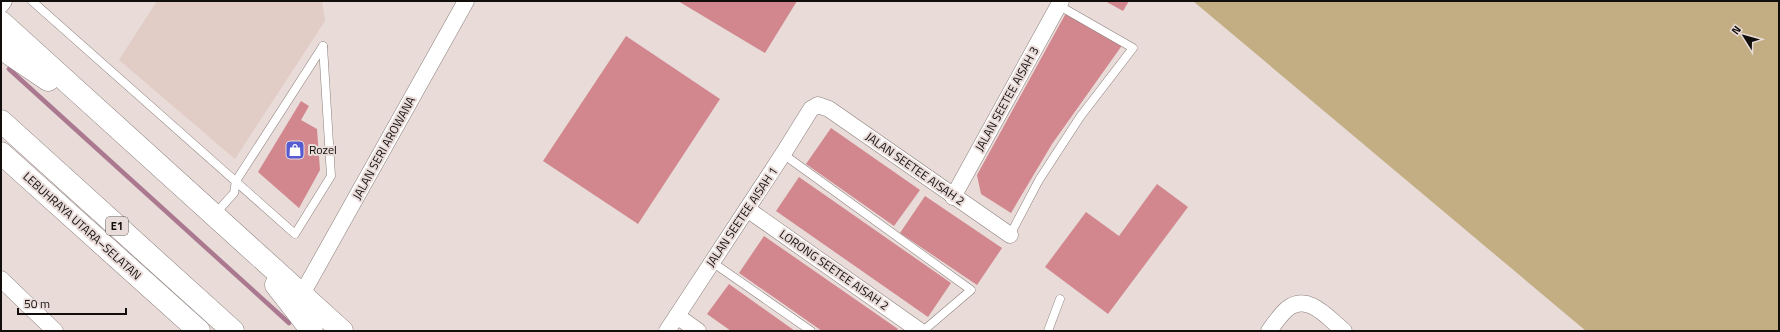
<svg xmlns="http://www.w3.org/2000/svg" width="1780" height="332" font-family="'Titillium Web',sans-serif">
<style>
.built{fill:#e1ccc6}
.green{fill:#c3ae83}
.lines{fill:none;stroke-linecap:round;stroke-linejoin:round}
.stream{stroke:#aa788f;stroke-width:4.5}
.building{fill:#d2878f}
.service-casing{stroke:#8b7f7c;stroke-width:9}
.minor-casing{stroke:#8b7f7c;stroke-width:17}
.motorway-casing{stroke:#8b7f7c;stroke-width:23}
.service{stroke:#fff;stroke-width:8}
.minor{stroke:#fff;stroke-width:16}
.motorway{stroke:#fff;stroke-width:22}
.labels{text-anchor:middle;stroke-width:4;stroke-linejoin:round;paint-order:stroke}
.shield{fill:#e8dbd8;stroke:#524c49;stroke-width:1}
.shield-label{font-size:11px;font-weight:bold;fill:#120e0c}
.street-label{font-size:12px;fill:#120e0c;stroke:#e8dbd8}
.poi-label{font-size:12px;fill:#120e0c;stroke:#e8dbd8;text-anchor:start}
</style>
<rect width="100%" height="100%" fill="#e8dbd8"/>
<polygon class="built" points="157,1 322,1 325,21 235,159 119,60"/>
<polygon class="green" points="1193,1 1779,1 1779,331 1586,331"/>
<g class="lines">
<polyline class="stream" points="9,69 289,323"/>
</g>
<g class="building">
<polygon points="678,1 797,1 765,53"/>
<polygon points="1105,1 1129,1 1123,11"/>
<polygon points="1066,13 1123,44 1052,144 1011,213 981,194 977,175"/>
<polygon points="626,36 720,99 638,224 543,161"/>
<polygon points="301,101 309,106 301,120 317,129 320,170 299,208 258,172"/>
<polygon points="831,128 920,190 894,226 806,164"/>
<polygon points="799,177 951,283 928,317 776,211"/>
<polygon points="1157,184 1188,207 1108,314 1045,267 1086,212 1119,236"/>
<polygon points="925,196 1002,248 977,285 900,233"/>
<polygon points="764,236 898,329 896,331 822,331 739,273"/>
<polygon points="729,284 795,331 731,331 707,314"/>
</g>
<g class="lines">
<g class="service-casing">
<g id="service">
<polyline points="32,1 295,234 331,176 323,46"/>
<polyline points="783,154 971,290 923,331"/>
<polyline points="215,214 234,193 236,181 323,46"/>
<polyline points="1010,235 1039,180 1080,117 1133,48 1058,5"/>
<polyline points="712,262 811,331"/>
<polyline points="1048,331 1060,299"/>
</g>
</g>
<g class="minor-casing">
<g id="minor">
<polyline points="1,5 4,1"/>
<polyline points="953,197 1061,1"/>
<polyline points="747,209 920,331"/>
<polyline points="1,279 55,331"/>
<polyline points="302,294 466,1"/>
<polyline points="677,316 698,331"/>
<polyline points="667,331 783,154 811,109 818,105 829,109 1010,235"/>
<path d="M1269,331C1274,324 1280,315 1287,309C1308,292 1328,318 1344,331"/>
</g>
</g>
<g class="motorway-casing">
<g id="motorway">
<polyline points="1,22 342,331"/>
<polyline points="1,48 48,80"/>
<polyline points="1,121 233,331"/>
<polyline points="1,153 199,331"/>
<polyline points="276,285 312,331"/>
</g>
</g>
<use href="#service" class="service"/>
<use href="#minor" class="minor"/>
<use href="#motorway" class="motorway"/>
</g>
<defs>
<g id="shop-square" transform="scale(1)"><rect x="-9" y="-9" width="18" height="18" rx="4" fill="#565bd2" stroke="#e8dbd8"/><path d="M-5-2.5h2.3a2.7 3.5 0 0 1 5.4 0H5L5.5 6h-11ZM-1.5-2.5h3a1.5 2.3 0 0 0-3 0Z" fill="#fff"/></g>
</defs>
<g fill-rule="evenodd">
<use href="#shop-square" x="295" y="150"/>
</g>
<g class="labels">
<rect class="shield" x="106" y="217" width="22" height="18" rx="3"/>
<g class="shield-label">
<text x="117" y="230">E1</text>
</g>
<g class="street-label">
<text transform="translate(1007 99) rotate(-61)" y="4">JALAN SEETEE AISAH 3</text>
<text transform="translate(384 148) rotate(-61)" y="4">JALAN SERI AROWANA</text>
<text transform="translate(915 169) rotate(35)" y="4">JALAN SEETEE AISAH 2</text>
<text transform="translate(742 217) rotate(-56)" y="4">JALAN SEETEE AISAH 1</text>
<text transform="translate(82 226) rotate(42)" y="4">LEBUHRAYA UTARA–SELATAN</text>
<text transform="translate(834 270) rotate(35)" y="4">LORONG SEETEE AISAH 2</text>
</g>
<g class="poi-label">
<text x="309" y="154">Rozel</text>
</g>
</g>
<rect width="1780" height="332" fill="none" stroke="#120e0c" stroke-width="4"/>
<g transform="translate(1744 36) rotate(307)" stroke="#e8dbd8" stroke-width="3" paint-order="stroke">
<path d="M0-3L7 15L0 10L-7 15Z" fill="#120e0c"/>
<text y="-6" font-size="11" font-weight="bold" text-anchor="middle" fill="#120e0c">N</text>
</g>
<path d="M18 308v6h108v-6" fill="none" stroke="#120e0c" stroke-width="2"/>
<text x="24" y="308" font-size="12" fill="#120e0c" stroke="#e8dbd8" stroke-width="3" paint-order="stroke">50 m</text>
</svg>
